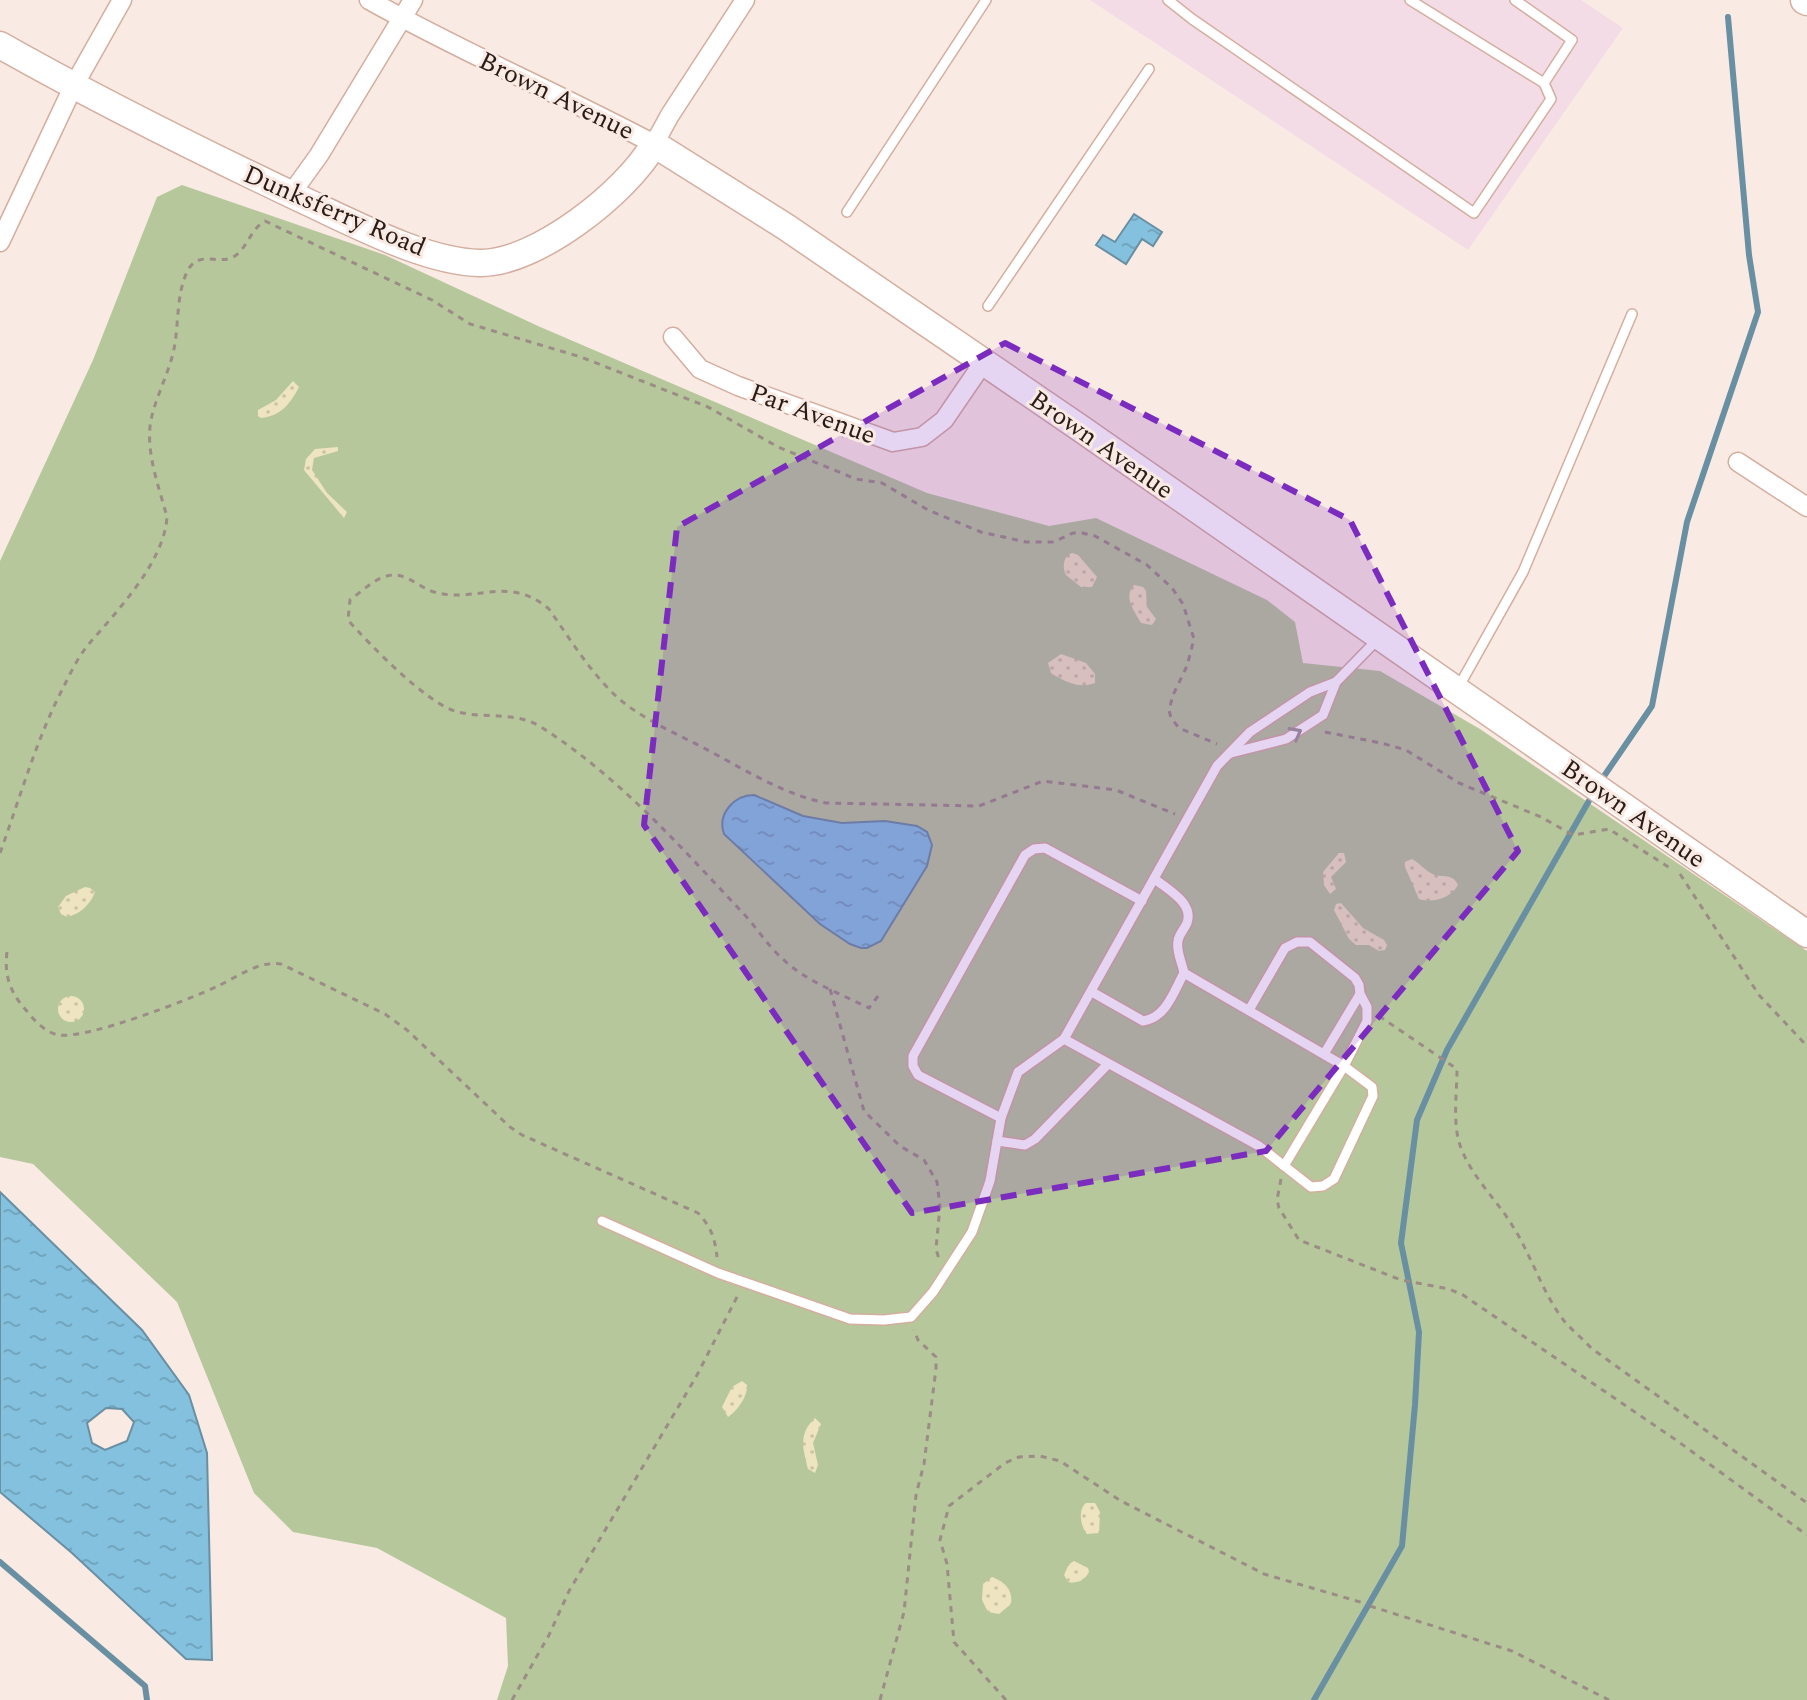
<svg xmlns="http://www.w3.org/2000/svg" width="1807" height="1700" font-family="Spectral,serif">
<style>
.commercial{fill:#f4dce7}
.green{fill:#b7c79c}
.sand{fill:url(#sand-dots)}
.water{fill:url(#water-ripples);stroke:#698fa2;stroke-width:2;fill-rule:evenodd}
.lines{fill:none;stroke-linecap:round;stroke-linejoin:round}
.stream{stroke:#698fa2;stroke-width:6}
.lane-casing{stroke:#d4ae9f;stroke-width:12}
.street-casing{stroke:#d4ae9f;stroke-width:21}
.secondary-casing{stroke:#d4ae9f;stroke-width:29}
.primary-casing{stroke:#d4ae9f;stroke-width:31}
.path{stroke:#9b8c86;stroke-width:3;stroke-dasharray:6 6;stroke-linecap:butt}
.lane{stroke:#fff;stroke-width:9}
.street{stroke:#fff;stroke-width:18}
.secondary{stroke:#fff;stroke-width:26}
.primary{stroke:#fff;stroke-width:28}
.oneway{stroke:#9f9896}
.marked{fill:#7b2cbf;fill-opacity:0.2;stroke:#7b2cbf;stroke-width:6;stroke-dasharray:16 10;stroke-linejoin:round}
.labels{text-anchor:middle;stroke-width:6;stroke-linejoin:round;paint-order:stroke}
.street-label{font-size:26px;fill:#291b16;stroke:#faeae4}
</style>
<defs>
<pattern id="sand-dots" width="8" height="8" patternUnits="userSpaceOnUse" patternTransform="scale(2)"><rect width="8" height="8" fill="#eee4bf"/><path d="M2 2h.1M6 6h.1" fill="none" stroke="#ccc3a3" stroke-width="1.8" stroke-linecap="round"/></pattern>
<pattern id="water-ripples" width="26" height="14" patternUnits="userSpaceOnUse" patternTransform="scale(2)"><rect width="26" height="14" fill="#84c1de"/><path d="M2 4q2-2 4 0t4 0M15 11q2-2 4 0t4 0" fill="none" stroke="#72a5be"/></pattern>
</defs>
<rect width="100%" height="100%" fill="#faeae4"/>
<polygon class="commercial" points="1090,0 1581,0 1623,28 1468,250"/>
<polygon class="green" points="182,185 385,255 538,326 927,493 1049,526 1096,518 1267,600 1295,622 1303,663 1380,671 1480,729 1807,951 1807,1700 497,1700 508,1666 506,1618 377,1548 293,1532 254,1493 177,1302 33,1164 0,1157 0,561 93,360 157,197"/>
<g class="sand">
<path d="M293,381L299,387C290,404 281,416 261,418L258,416V410L276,400Z"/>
<polygon points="338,447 338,451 314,458 312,470 327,493 347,512 344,518 304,470 306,459 315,449"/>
<path d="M1072,553L1078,555L1097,577L1092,587H1081L1066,575C1062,567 1063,556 1072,553Z"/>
<path d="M1134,585L1143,587L1146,591L1147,607L1156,619L1152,625L1141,623C1134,610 1123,597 1134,585Z"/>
<path d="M1061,654L1086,663L1095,674V683C1079,689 1065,682 1051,673L1048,663Z"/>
<polygon points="1339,853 1344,853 1346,862 1331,877 1336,889 1330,894 1324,885 1323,872"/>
<path d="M1412,859C1419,863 1423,868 1429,872C1440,880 1452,871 1458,885C1450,899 1433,903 1419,899L1405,867V862Z"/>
<path d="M85,887L90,888L95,892C90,905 80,914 67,917L61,914L58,907L66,896Z"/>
<polygon points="1341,903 1363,928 1384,940 1387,945 1385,950 1379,951 1369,945 1356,945 1349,939 1334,910 1336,904"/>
<circle cx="71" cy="1009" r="13"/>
<path d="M742,1381L747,1385C748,1396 737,1411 728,1417L722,1407L732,1387Z"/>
<path d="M815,1418L821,1424L813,1443L818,1465L815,1473L808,1469C803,1448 798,1434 815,1418Z"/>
<path d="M1086,1503H1095L1100,1512L1099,1533L1087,1534C1080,1526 1078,1509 1086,1503Z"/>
<path d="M1074,1561L1088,1568L1089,1572C1085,1580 1077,1584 1068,1582L1064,1575L1069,1564Z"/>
<path d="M992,1577C1005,1582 1013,1590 1011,1604L999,1614L988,1612L982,1600L983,1584Z"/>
</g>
<g class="water">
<polygon points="1134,214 1162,232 1153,246 1142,239 1126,264 1096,245 1103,235 1115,242"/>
<path d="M754,795L803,816L842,823L885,821L917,826L927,832L932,845L927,866L881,941L867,948H861L850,944L820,924L724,834C717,814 734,795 754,795Z"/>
<path d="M0,1192L142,1330L189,1395L207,1453L212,1660L186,1659L72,1553L0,1492ZM106,1408L122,1409L134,1422L127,1441L105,1450L92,1443L87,1423Z"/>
</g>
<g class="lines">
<g class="stream">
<polyline points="1600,782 1652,706 1687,522 1758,312 1749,255 1728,17"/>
<polyline points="0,1562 145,1686 147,1700"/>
<polyline points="1314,1700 1402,1546 1415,1405 1419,1332 1401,1243 1417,1120 1447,1050 1594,792"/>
</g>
<g class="lane-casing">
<g id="lane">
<polyline points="1168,0 1192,19 1474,213 1551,99 1544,83"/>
<polyline points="1410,0 1544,83 1572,40 1515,0"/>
<polyline points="847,212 986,0"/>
<polyline points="988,306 1149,69"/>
<polyline points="1458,688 1523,572 1632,314"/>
<polyline points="1231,753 1286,739 1323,715 1336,682 1378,639"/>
<path d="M1092,992L1143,1021C1166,1018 1174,991 1184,973C1182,962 1176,952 1178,941C1179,934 1184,930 1187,923C1194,903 1168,890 1155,879"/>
<polyline points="1249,1010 1285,948 1297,942 1310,942 1355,978 1359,985 1360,994 1324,1054"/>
<polyline points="1064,1039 1259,1146 1311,1187 1323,1186 1334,1179 1373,1096 1372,1087 1344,1066 1184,973"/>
<polyline points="1001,1118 918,1075 913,1066 913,1056 1025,855 1034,849 1045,848 1142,901"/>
<polyline points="997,1141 1025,1145 1035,1139 1107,1065"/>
<polyline points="1284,1166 1344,1066 1367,1021 1367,1007 1360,994"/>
<polyline points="602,1221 718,1273 850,1319 884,1320 911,1317 933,1292 972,1232 990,1181 1001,1118 1018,1072 1064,1039 1217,766 1250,732 1310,692 1336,682"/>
</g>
</g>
<g class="street-casing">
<g id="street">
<path d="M369,0C462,52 560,94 654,144L670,115L745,0"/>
<polyline points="291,194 319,155 413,0"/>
<polyline points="0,242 73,87 122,0"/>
<polyline points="673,337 700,369 738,386 893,442 922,437 944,420 983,363"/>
<polyline points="1738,462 1807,507"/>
</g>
</g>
<g class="secondary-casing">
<path id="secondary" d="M0,45C99,101 200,151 303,200C353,223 425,262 480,263C536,264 628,191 654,144L786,227L1080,428L1807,934"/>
</g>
<g class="primary-casing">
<polyline id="primary" points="1805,0 1807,1"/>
</g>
<g class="path">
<polyline points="1325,732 1381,743 1406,750 1459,783 1541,817 1573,835 1609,829 1673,870"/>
<path d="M0,853C20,798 36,740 63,688C70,674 78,657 88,645C116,612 164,563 167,517C159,487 145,451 151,420C156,396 169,373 174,349C179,324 176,293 188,270C199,250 218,265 233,257C247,250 250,229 265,221L432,300L470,324L581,357L708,407L778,447L856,479L882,483L928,510L981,532L1026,542H1053L1073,533H1082L1095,536L1147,565L1172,588L1183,604L1194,639L1187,666L1173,695L1169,710L1171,718L1179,728L1217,744"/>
<polyline points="1680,874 1759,995 1807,1046"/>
<path d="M7,952C4,975 10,992 25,1009C33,1019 45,1033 59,1035C88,1039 188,1000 218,986C237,977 260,960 281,964L385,1014L407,1030L510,1127L522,1135L698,1213C711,1227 715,1238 717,1257"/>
<polyline points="830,989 864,1111 900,1146 924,1160 937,1182 940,1206 936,1249 939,1259"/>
<path d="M878,996L869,1008C843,995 806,981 785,961C768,947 756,926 741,911C679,845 618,776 541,727C516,711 486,719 458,712C428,705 369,644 348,620L350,600C361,592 374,579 387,576C405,571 418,587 434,592C475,604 508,574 549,609C570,639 590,672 617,697C642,719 673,732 702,747C742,768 782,794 826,803L979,806L1043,781L1116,790L1175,814"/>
<path d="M1379,1016L1457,1069C1457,1094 1452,1125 1461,1148C1472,1177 1496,1199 1512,1225C1532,1256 1542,1293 1565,1322C1573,1331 1583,1339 1591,1348L1807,1503"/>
<polyline points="1281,1179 1277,1200 1279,1208 1299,1240 1401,1280 1449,1289 1463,1295 1676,1440 1807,1535"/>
<polyline points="1370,1606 1512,1651 1609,1700"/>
<polyline points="512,1700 549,1635 569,1591 696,1377 739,1293"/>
<polyline points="880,1700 904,1612 916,1495 924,1464 936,1369 936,1357 918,1340 914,1330"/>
<polyline points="1006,1700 954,1642 947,1564 940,1540 949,1506 1005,1463 1019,1457 1040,1456 1060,1461 1121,1501 1264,1574 1367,1604"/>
</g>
<use href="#lane" class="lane"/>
<use href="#street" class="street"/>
<use href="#secondary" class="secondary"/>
<use href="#primary" class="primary"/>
</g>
<defs><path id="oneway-chevron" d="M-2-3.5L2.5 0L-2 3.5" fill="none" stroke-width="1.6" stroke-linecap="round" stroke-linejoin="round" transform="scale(2)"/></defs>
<use class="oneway" href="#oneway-chevron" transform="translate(1296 733) rotate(-28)"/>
<path class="marked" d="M1005,343L1350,520L1518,851L1266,1151L912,1213L644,825L677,527Z"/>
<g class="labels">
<g class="street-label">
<text transform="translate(557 95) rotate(26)" y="9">Brown Avenue</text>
<text transform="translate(335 210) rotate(23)" y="9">Dunksferry Road</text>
<text transform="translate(813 413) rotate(20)" y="9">Par Avenue</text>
<text transform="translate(1102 444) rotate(35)" y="9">Brown Avenue</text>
<text transform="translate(1634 813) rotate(35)" y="9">Brown Avenue</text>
</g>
</g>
</svg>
